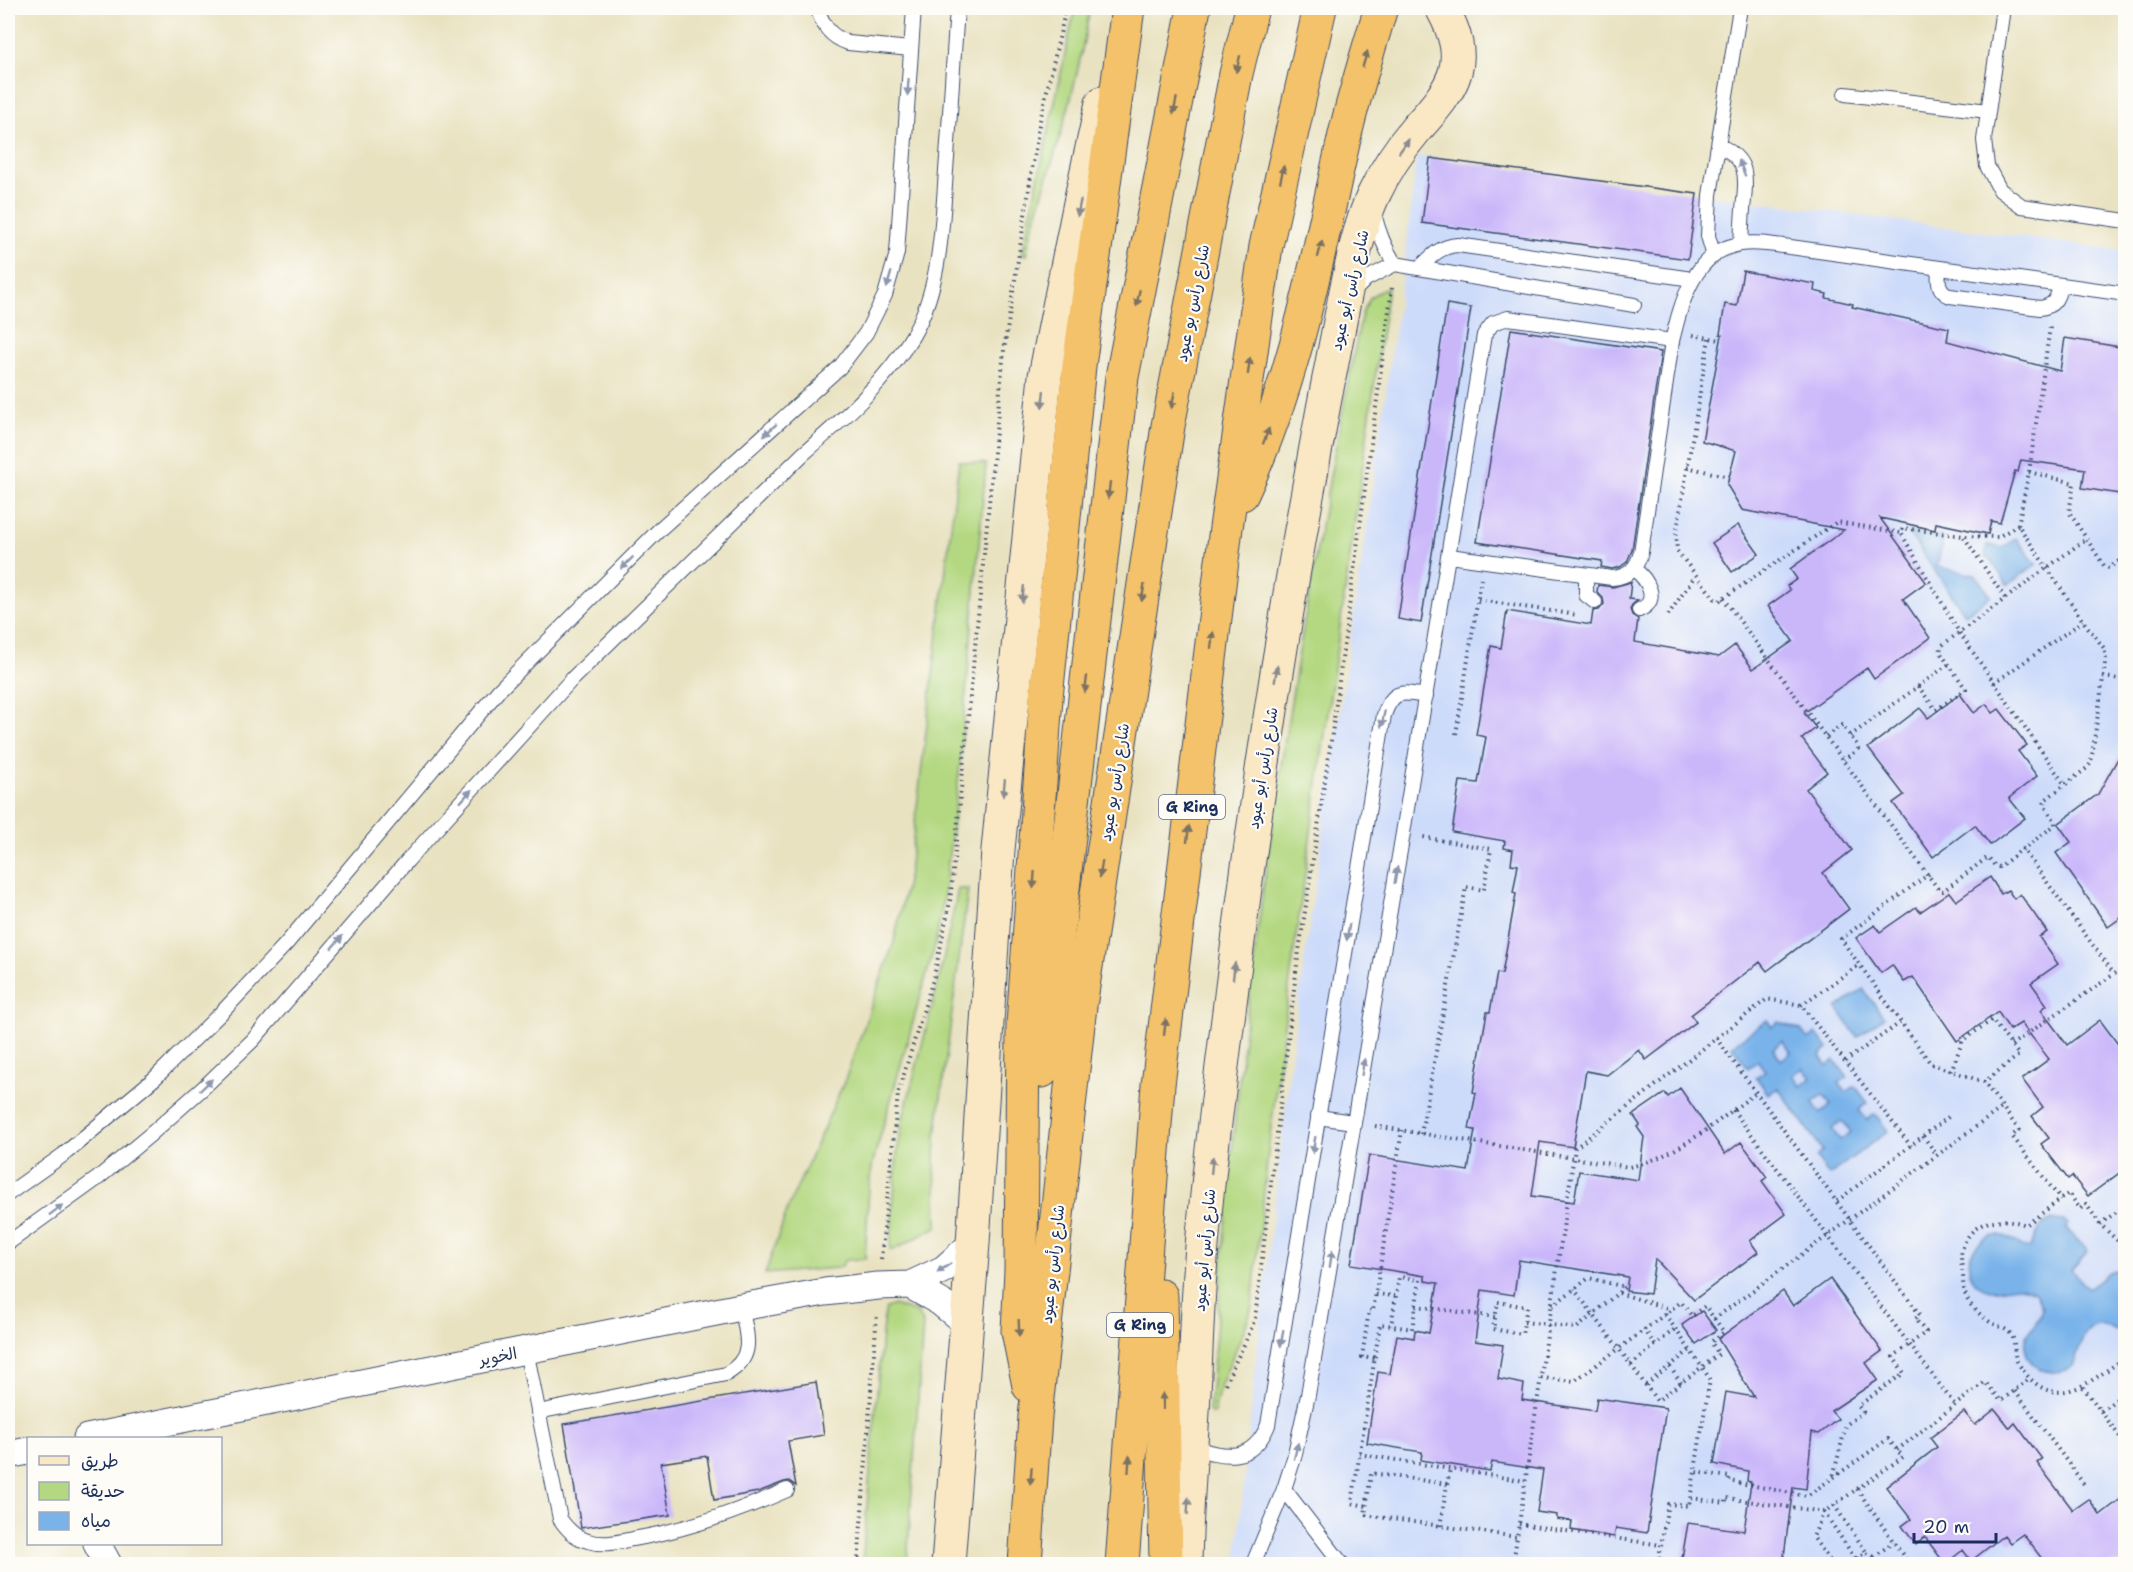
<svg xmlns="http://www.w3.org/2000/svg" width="2133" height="1572" font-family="'Shantell Sans','Playpen Sans Arabic',sans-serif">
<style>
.built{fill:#cddbfa}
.green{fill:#b4d881;stroke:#688470;stroke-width:1.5}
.water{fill:#79b3ea;stroke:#4a71a4;stroke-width:1.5;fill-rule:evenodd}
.building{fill:#cab7fa}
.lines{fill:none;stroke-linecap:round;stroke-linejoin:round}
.lane-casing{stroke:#3a4a6d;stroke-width:16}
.street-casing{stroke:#3a4a6d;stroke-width:29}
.secondary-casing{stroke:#3a4a6d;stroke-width:35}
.highway-casing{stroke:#3a4a6d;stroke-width:35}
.path{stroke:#3a4a6d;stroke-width:4;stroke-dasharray:1.5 4.5;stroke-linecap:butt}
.lane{stroke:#fff;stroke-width:14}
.street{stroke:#fff;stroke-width:27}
.secondary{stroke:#fae7c3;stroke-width:33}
.highway{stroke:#f3c26a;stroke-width:33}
.oneway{fill:#7c7163}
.oneway2{fill:#8d97ae}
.oneway3{fill:#8a8b90}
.labels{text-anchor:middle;stroke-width:4.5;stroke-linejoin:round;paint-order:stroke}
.shield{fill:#fdfcf7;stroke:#5f6c8c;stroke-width:1.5}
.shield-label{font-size:15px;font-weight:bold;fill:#1b2f5e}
.street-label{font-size:16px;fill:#1b2f5e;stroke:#fdfcf7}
</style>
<rect width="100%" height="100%" fill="#fdfcf7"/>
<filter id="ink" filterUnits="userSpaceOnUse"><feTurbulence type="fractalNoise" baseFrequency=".0167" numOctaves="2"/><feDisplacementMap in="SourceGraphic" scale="12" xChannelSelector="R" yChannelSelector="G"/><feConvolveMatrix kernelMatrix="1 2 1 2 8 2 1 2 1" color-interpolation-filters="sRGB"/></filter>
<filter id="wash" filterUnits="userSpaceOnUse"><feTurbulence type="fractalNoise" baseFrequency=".008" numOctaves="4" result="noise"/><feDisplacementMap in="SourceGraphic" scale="24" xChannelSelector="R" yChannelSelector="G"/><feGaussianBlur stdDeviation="1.35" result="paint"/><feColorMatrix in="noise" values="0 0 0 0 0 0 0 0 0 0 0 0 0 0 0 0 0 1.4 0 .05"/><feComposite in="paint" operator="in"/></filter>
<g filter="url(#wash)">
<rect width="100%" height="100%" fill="#e9e2c1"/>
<polygon class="built" points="1417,156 2125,251 2125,1564 1236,1564 1257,1352 1296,1019 1404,265"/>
<g class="green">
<path d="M1075,8H1090C1083,49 1074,90 1062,130C1050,172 1035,212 1026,255L1022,254Z"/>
<path d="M1388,287L1288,994L1269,1144L1252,1305C1244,1342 1219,1375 1214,1413L1212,1414L1209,1411C1219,1307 1226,1203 1237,1100C1266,836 1309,573 1362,313L1371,296Z"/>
<polygon points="959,461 986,464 959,774 943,903 935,945 873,1162 869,1186 865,1259 845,1260 841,1267 837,1268 765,1274 788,1208 845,1080 894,942 909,872"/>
<polygon points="958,889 968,889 936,1136 935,1163 937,1227 893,1250 890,1250 897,1153 903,1118 938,984"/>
<polygon points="894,1305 917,1313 923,1324 907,1564 862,1564 883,1323 886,1308"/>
</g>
<g class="water">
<polygon points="1908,532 1943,537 1937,567 1975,575 1991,596 1965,614"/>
<polygon points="2016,538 2036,564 2008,585 1989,558 1985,557 1987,545 2003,548"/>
<polygon points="1863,989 1884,1017 1857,1037 1837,1008"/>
<path d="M1767,1020L1772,1027L1778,1022L1801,1030L1808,1039L1816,1033L1828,1049L1820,1056L1827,1066L1835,1060L1847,1077L1839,1083L1846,1092L1855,1086L1868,1103L1859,1110L1867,1120L1875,1114L1888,1131L1829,1175L1816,1157L1823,1151L1778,1088L1768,1094L1756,1077L1765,1071L1758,1061L1748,1068L1732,1046ZM1783,1041L1791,1052L1781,1060L1773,1049ZM1803,1068L1811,1078L1801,1086L1793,1075ZM1823,1095L1831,1105L1820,1113L1813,1102ZM1842,1121L1851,1132L1840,1140L1832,1129Z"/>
<path d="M2052,1220L2064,1221L2068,1224L2066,1228L2088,1251L2071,1270L2089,1289L2109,1272L2126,1267L2125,1332C2117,1331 2110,1326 2102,1325C2081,1323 2080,1353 2073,1366C2052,1381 2019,1366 2026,1337C2028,1330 2034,1327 2037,1321C2040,1317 2041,1312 2042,1308L2035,1292C2029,1290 2022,1286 2017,1287C2004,1288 1992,1294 1980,1286C1957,1271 1973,1233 2001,1236C2011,1236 2017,1244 2026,1248L2030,1247C2039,1234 2035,1227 2052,1220Z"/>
</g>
<g id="blocks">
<g class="building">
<polygon points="1430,158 1697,194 1688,259 1422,223"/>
<polygon points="1743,271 1815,284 1814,291 1827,294 1826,298 1853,304 1852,307 1949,328 1947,341 2060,371 2065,338 2126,348 2126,495 2082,488 2085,469 2021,460 2018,472 2015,471 2000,523 1991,521 1988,534 1936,523 1935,530 1880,518 1926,582 1903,599 1930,638 1874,679 1867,668 1804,713 1816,728 1802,739 1827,772 1806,789 1852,850 1823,873 1849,909 1767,971 1760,962 1691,1015 1696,1022 1646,1060 1639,1050 1607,1075 1586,1071 1573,1147 1540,1142 1532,1196 1574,1202 1579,1171 1638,1180 1644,1137 1637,1127 1640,1125 1633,1115 1665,1093 1668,1097 1680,1088 1725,1154 1741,1142 1767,1177 1762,1181 1786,1214 1750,1241 1758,1252 1694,1300 1655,1259 1650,1294 1626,1291 1628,1277 1519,1260 1514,1295 1482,1290 1475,1341 1503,1345 1498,1379 1524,1384 1522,1400 1595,1411 1597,1398 1666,1408 1647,1533 1616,1528 1614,1537 1571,1530 1572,1521 1557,1519 1557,1515 1537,1512 1543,1470 1492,1462 1490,1471 1421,1460 1422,1452 1367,1443 1378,1372 1390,1374 1397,1335 1414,1338 1415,1330 1429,1333 1438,1283 1425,1281 1425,1276 1351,1264 1369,1155 1468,1171 1475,1130 1469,1129 1476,1093 1473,1092 1487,1012 1490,1012 1497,973 1502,974 1516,894 1513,893 1518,865 1511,864 1513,850 1504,848 1505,841 1452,832 1460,781 1478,783 1486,737 1476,735 1491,646 1501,648 1507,611 1591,625 1593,611 1599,610 1604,604 1603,598 1597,592 1598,585 1613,587 1631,582 1629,599 1638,600 1632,605 1630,609 1632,615 1638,619 1635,642 1719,657 1735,645 1753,669 1793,641 1768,606 1790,590 1787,586 1797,579 1790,569 1844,530 1742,510 1727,485 1736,451 1702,441 1722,335 1720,334 1725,304 1737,306"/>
<polygon points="1447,304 1471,308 1421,623 1398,619"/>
<polygon points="1511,329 1661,352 1632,550 1627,562 1620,567 1612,569 1601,567 1602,561 1477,542"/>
<polygon points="1738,525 1759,554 1732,572 1712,543"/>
<polygon points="1960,694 1974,713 1986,704 1993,713 1999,709 2027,745 2018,751 2037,776 2009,798 2025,818 1990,845 1975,825 1933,857 1893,803 1904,795 1868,748 1920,708 1928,718"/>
<polygon points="2126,744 2126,914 2108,927 2056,853 2071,842 2058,824 2098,794"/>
<polygon points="1990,877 2001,894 2008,890 2014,899 2020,894 2047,932 2039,937 2058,964 2031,983 2047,1005 2041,1010 2067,1045 2100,1020 2126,1055 2126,1168 2088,1196 2072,1176 2068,1179 2041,1144 2049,1138 2032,1116 2043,1107 2022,1079 2049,1059 2021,1023 2010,1030 1998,1012 1957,1041 1913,977 1904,982 1892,965 1881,973 1856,938 1875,925 1880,932 1916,907 1920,912 1949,892 1956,901"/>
<polygon points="1830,1279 1882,1351 1866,1363 1878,1380 1831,1411 1838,1419 1819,1434 1812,1432 1806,1489 1793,1487 1783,1564 1681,1564 1688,1523 1744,1531 1751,1482 1747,1481 1748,1471 1714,1464 1726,1392 1754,1397 1718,1339 1783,1291 1793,1306"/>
<polygon points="1702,1311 1716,1330 1696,1344 1682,1325"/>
<polygon points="816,1382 824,1435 788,1441 796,1486 789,1481 784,1482 758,1492 714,1500 707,1456 661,1463 670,1515 581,1528 564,1424"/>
<polygon points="1995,1409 2010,1428 2015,1423 2042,1459 2037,1463 2073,1510 2089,1499 2100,1515 2126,1495 2126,1564 2046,1564 2023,1534 2010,1543 2004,1535 1971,1561 1963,1550 1945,1564 1925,1537 1916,1545 1902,1526 1911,1519 1886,1487 1937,1447 1930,1438 1964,1412 1975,1425"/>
</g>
</g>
</g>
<g filter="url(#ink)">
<use href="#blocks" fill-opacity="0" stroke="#3a4a6d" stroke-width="1.5"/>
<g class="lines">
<g class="lane-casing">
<g id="lane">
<path d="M817,8C823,25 829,36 848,43L911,49"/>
<polyline points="2003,8 1984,140 1987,166 2000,190 2022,206 2126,221"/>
<polyline points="1845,94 1988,111"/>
<path d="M1719,145C1746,159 1747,172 1744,200C1742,215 1742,229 1741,244"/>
<path d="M1374,213C1378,232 1384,247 1395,264"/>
<polyline points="1714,256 1708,236 1710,195 1740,8"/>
<path d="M1420,268C1432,255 1441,246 1458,245L1692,279"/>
<path d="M1939,268C1938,281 1937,290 1950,296L2040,308C2055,306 2057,298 2061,285"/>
<polyline points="1352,293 1366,279 1395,264 1634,305"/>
<path d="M1449,556L1612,578C1629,577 1637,568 1641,552L1672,341C1681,304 1694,250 1741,244C1755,242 1769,244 1783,246L2126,294"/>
<path d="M1634,569C1646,578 1662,601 1639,610"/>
<polyline points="1586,575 1586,595 1595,602"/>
<polyline points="1318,1117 1353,1122"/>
<polyline points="8,1194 63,1155 155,1078 226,1008 286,944 499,690 661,528 840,367 866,333 885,295 897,253 914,8"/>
<path d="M8,1243L98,1178L151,1134L203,1088L253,1040L408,860L573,678L802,455C842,420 886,382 913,335C943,283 942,216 947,158C950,108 954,58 957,8"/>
<path d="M526,1350L560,1519C567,1529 575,1538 588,1541C603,1546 618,1542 633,1539C687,1530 737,1512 787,1490"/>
<path d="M538,1412L726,1374C756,1357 747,1336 741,1307"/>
<path d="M1191,1447C1225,1457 1252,1464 1268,1425L1384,715C1393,689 1402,692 1426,696"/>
<polyline points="1284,1489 1342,1564"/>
<polyline points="1253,1564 1284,1489 1294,1458 1308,1395 1403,833 1484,335 1493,323 1508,318 1672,341"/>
</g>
</g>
<g class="street-casing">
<g id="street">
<polyline points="910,1285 940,1302 967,1324"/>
<polyline points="87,1438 741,1307 825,1292 878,1286 910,1285 944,1269 973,1243"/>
<polyline points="8,1455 28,1451"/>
<polyline points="97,1544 108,1564"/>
</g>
</g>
<g class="secondary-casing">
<g id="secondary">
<polyline points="948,1564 973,1243 998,850 1045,376 1082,193 1102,103"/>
<path d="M1185,1564C1186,1514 1190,1463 1193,1412C1196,1361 1197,1310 1201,1259C1208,1168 1221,1077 1232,987C1261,756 1299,525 1345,296C1352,263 1359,227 1373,196C1384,172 1400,148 1417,128C1455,86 1472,62 1442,8"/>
</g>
</g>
<g class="highway-casing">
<g id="highway">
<path d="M1242,494C1295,382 1317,259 1344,139C1354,95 1368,51 1381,8"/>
<polyline points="1042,1071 1122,377 1194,8"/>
<polyline points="1161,1296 1166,1564"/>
<polyline points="1029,1386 1018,1331 1021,1270 1023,1025 1046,698 1079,366 1128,8"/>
<polyline points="1025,1564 1035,1417 1080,1006 1168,426 1236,74 1252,8"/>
<polyline points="1122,1564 1158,1085 1226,528 1266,246 1320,8"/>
</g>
</g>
<g class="path">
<polyline points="1693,335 1721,340"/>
<polyline points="1709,338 1676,536 1677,551 1715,599 1719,601 1723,598 1837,522 1901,533"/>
<polyline points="1687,467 1729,477"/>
<polyline points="2029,472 2074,483 2069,512 2105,567 2109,568 2126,556"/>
<polyline points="2018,525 1998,537 1963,536 1903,528 1901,533 1959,632 2065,785"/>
<polyline points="1964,537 2005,598"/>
<polyline points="1723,598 1939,890 1943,891 1988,857 1995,866 1999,867 2055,825 2055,821 2044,805 2045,800 2087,768 2091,763 2106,657 2104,648 2083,621 2018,525 2029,472 2050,327"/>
<polyline points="1478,600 1577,615"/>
<polyline points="1668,615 1695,576"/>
<polyline points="2103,677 2126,680"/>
<polyline points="1994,683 2083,621"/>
<polyline points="1918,686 1936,710 1966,689 1940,652 1941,646 2086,539"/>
<polyline points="1456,734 1481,579"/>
<polyline points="1826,736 1842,725 1858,746 1858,749 1844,760"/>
<polyline points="1850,736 1949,664"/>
<polyline points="2022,848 2114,974"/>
<polyline points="1929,874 1841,939 1931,1064 1984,1082 2019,1130 2012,1136 2061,1200"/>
<polyline points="1801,1005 1859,965"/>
<polyline points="1716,1038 1920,1315 1915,1319 1926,1332 1893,1357 1904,1373 1858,1406 1863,1412 1846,1425 1833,1477"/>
<polyline points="2011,1045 2126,966"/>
<polyline points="1845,1061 1900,1023"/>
<polyline points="1951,1071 1963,1040 1992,1020 2019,1055 1984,1082"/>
<polyline points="1733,1110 1955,1405"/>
<path d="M1375,1126L1629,1167C1677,1157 1717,1121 1756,1093"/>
<polyline points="1421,1134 1466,887 1484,890 1491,849 1423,837"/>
<polyline points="1923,1136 1937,1155"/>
<polyline points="1837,1201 1951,1115"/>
<polyline points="2100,1224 2126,1205"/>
<path d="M2126,1249L2100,1224L2086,1204L2080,1209L2069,1193L2026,1225C2001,1215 1970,1220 1962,1250C1960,1259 1962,1268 1963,1277C1963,1285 1964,1292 1967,1299C1972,1308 1985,1320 1994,1324C1999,1327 2006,1328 2010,1333C2017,1340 2012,1354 2018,1363C2052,1417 2088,1383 2126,1357"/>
<polyline points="881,1259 898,1094 934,976 950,902 1004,350 1039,125 1066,8"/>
<polyline points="1619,1293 1670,1309"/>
<polyline points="1376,1294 1395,1296"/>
<polygon points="1498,1302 1527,1307 1522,1334 1493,1329"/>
<polyline points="1416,1306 1495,1317"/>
<polyline points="1714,1319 2003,1107"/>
<polyline points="1524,1322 1577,1328 1625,1287 1589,1278 1552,1306"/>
<polyline points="1644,1329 1655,1345"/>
<polyline points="1374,1359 1362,1357 1369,1310 1373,1311 1402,1130"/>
<polyline points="1631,1365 1675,1329"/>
<polyline points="1670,1367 1681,1383"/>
<path d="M1541,1378L1574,1381C1610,1355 1646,1329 1681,1302L1692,1316L1705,1306L1724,1332L1711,1342L1719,1354L1657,1401C1630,1363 1602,1326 1574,1289"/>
<path d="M1226,1384C1234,1361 1248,1341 1255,1318L1297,964L1331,741L1392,288"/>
<polyline points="1646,1385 1690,1350"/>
<polyline points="2083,1387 2126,1445"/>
<polyline points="2015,1391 2086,1487"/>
<polyline points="2101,1411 2126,1392"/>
<polyline points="1897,1450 1985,1382 2001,1401 2030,1378"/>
<polyline points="1359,1454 1525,1481"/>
<polyline points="1447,1484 1371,1473 1365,1515 1517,1537"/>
<polyline points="1857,1489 1909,1564"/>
<polyline points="1691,1498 1726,1503 1726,1498 1824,1512 1903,1457 1888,1439 1807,1496 1729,1481 1730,1477 1695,1472"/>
<polyline points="1834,1505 1867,1553"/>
<polyline points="1366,1506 1352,1503 1380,1324 1412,1329 1420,1280 1399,1277 1391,1326"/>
<polyline points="1824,1512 1813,1537 1832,1564"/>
<polyline points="1824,1512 1856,1560"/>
<polyline points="1519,1524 1661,1545"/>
<polyline points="1440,1526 1450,1468"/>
<polyline points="1874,1557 1893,1542"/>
<polyline points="858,1564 877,1314"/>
<polyline points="1513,1564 1575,1148 1767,999 1801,1005 1911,1146"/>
<polyline points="1658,1564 1668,1504 1689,1506 1710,1379 1665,1314"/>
<polyline points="1856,1564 1858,1556 1867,1553 1874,1557 1875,1564"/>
<polyline points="2024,1564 2032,1559 2036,1564"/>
</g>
<use href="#lane" class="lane"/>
<use href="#street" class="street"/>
<use href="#secondary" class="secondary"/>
<use href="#highway" class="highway"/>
</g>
<defs><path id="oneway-solid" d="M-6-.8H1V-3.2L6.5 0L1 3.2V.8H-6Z" transform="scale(1.5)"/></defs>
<g class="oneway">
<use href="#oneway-solid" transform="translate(1365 59) rotate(-73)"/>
<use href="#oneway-solid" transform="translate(1238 64) rotate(104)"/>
<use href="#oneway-solid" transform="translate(1175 106) rotate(101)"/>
<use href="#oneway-solid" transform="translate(1282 174) rotate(-78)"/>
<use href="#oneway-solid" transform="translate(1320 249) rotate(-76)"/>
<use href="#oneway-solid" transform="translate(1138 298) rotate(101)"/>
<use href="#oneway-solid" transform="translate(1249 366) rotate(-82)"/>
<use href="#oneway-solid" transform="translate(1173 400) rotate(101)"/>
<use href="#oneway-solid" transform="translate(1266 436) rotate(-69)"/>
<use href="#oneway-solid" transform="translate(1109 490) rotate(97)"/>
<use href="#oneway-solid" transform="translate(1143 593) rotate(99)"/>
<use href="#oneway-solid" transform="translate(1212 640) rotate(-83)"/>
<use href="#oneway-solid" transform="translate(1086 684) rotate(97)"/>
<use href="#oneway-solid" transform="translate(1188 834) rotate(-83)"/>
<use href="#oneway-solid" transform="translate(1101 869) rotate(99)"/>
<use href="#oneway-solid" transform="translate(1034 880) rotate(94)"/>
<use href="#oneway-solid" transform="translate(1165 1027) rotate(-83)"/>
<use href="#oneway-solid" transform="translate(1019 1328) rotate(88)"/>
<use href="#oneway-solid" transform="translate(1163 1401) rotate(-91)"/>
<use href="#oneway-solid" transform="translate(1129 1464) rotate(-86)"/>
<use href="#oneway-solid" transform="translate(1031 1476) rotate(94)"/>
</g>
<g class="oneway2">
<use href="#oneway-solid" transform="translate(908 87) rotate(94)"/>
<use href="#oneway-solid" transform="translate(1742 168) rotate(-112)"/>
<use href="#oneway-solid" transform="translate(889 280) rotate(106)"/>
<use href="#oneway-solid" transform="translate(770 430) rotate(138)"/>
<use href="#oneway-solid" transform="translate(627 563) rotate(135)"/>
<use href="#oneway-solid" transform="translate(1383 719) rotate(102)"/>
<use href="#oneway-solid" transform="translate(466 796) rotate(-48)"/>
<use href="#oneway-solid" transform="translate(1396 875) rotate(-80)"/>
<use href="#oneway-solid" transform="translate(1348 932) rotate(99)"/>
<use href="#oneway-solid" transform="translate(337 942) rotate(-49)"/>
<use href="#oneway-solid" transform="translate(1363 1067) rotate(-80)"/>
<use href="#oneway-solid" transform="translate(206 1085) rotate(-44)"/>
<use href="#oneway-solid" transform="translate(1314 1145) rotate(99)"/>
<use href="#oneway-solid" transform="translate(56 1210) rotate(-37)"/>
<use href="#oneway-solid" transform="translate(1331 1259) rotate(-81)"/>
<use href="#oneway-solid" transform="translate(944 1268) rotate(146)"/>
<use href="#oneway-solid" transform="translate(1282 1338) rotate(99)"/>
<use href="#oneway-solid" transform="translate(1296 1451) rotate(-76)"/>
</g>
<g class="oneway3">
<use href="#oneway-solid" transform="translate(1404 146) rotate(-54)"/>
<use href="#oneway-solid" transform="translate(1079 208) rotate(101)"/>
<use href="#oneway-solid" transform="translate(1043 399) rotate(96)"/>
<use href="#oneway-solid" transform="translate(1023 594) rotate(96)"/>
<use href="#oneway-solid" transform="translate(1276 674) rotate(-81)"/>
<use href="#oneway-solid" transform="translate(1004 788) rotate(96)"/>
<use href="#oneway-solid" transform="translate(1234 971) rotate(-83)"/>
<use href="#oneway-solid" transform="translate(1212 1165) rotate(-84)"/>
<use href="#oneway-solid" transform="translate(1188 1506) rotate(-87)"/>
</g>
</g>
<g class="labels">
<g class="shield">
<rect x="1159" y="795" width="66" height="24" rx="4.5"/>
<rect x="1107" y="1313" width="66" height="24" rx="4.5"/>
</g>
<g class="shield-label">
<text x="1192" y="812">G Ring</text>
<text x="1140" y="1330">G Ring</text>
</g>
<g class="street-label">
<text transform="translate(1349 290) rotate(-77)" y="6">شارع رأس أبو عبود</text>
<text transform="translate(1192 303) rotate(-79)" y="6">شارع رأس بو عبود</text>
<text transform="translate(1262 768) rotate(-81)" y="6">شارع رأس أبو عبود</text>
<text transform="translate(1114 782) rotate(-81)" y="6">شارع رأس بو عبود</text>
<text transform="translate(1204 1250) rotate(-85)" y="6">شارع رأس أبو عبود</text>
<text transform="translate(1052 1264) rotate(-84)" y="6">شارع رأس بو عبود</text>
<text transform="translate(498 1356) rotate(-11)" y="6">الخوير</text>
</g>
</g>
<rect width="2133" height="1572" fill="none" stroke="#fdfcf7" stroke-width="30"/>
<rect x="27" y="1437" width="195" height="108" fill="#fdfcf7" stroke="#a3aaba" stroke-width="1.5"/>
<rect x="39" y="1456" width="30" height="9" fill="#fae7c3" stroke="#a3aaba" stroke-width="1.5"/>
<text x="81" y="1467" font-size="18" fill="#1b2f5e">طريق</text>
<rect x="39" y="1482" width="30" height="18" fill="#b4d881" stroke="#a3aaba" stroke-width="1.5"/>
<text x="81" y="1497" font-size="18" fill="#1b2f5e">حديقة</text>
<rect x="39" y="1512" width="30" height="18" fill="#79b3ea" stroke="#a3aaba" stroke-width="1.5"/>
<text x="81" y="1527" font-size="18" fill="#1b2f5e">مياه</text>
<path d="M1914 1533v9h82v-9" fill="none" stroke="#1b2f5e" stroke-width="3"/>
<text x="1923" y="1533" font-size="18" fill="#1b2f5e" stroke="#fdfcf7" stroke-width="4.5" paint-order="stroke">20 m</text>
</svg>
